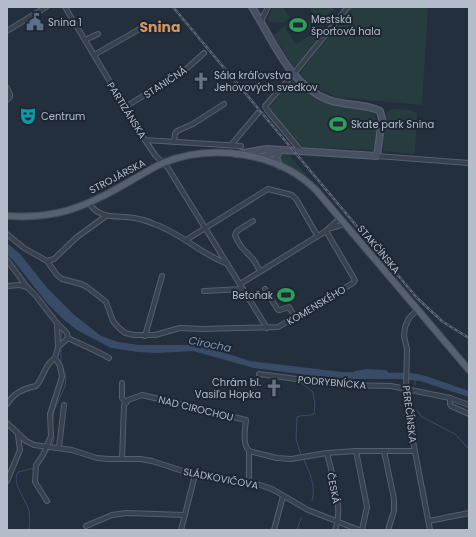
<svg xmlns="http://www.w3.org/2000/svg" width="476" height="537" font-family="Poppins,sans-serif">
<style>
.green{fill:#263c3f}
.water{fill:#394c67}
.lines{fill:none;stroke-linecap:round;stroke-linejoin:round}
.stream{stroke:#394c67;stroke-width:1}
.river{stroke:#394c67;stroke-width:6}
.minor-casing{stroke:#565f6c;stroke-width:6}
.secondary-casing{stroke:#565f6c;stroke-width:8}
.primary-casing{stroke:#414a57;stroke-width:8}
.minor{stroke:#38414e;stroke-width:4}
.secondary{stroke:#465061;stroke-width:5.5}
.primary{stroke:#56606e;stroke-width:6}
.rail-casing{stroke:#5a6575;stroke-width:2.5}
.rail{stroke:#1d2633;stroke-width:1;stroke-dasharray:3;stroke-linecap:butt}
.labels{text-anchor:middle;stroke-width:4;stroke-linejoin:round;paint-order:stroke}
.poi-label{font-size:10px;fill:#b4bcc9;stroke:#1d2633;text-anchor:start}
.street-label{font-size:10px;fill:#b4bcc9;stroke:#1d2633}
.water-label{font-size:11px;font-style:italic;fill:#7c92b1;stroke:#1d2633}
.district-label{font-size:14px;font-weight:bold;fill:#d59563;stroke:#1d2633}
</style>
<rect width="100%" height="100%" fill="#242f3e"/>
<g class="green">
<path d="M273,7H283L289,17C286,26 274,22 267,21Z"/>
<polygon points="309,7 332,7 334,11 317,20"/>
<polygon points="352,7 425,7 428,10 422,105 336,97 311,85 299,74"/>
<polygon points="312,18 320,31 321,31 322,33 296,66 293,67 274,35 289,23 290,25 285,28 296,44 311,35 304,22"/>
<polygon points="293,79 314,96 339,106 364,109 375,116 378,128 373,150 303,147 268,109"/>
<polygon points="393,109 410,110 417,113 415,154 383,151 386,116 387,112"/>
<polygon points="283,152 287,152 313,183 280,162 279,160 279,155"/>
</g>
<polygon class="water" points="7,243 20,254 48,289 73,314 101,336 118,342 138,345 195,345 213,349 250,361 342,372 412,373 426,376 469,391 469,397 420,381 401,379 337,379 254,368 193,351 157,353 138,352 111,348 77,330 64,320 47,303 13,260 7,255"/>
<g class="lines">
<g class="stream">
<polyline points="61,341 62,331"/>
<polyline points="415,380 415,385"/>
<path d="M300,382L313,392L315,404L314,414C308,417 303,414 297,417L296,439L301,455"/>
<polyline points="416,409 422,417 455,434 469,449"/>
<polyline points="52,445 54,439 52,426 54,411 65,386 66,377 61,361 61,347"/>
<path d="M304,460C310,474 316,485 312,501"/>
<polyline points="38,467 50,448"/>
<path d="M29,530C30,525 30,516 29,511C26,499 11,483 18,472L35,468"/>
<polyline points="297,530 301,518"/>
</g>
<polyline class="river" points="356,374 367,372 385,373"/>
<g class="minor-casing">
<g id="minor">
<polyline points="65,7 145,140 155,155 168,168 267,328"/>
<polyline points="261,21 268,7"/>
<polyline points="7,31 46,7"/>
<polyline points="85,40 98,34"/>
<polyline points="94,55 145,26"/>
<polyline points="7,88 10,94 10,97 7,100"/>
<polyline points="125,107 184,71 204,53"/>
<polyline points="145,140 241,146"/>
<polyline points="174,142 175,134 177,131 193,124 224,104"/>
<polyline points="231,145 258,113"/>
<polyline points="301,151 267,110 265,106 296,71 348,7"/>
<polyline points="377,156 469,163"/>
<path d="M89,203C100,220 116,215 134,218C140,219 148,221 154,224C181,233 202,255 228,264"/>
<path d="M253,221L237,231L235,235C238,244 244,250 251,257C255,261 257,266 260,271"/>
<polyline points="331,228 345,224"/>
<polyline points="7,234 24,248 47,261 57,275 62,279 81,284 87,287 96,294 106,302 113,321 118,327 125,333 134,335 155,335 180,328 203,329 278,327 353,283 355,280 326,231"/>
<polyline points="186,240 268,189 292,195 296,199 317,235"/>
<polyline points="7,260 27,287 35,295 57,323 58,347 55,358 60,366 62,377 50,414 51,436 43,455 36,465 35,482 47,501"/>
<polyline points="47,261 54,259 77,237 106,216"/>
<polyline points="240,284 326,231 340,218"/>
<polyline points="7,286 20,285 27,287"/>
<polyline points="265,289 278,310 280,310 289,307 295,317"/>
<polyline points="204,291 243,289"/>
<polyline points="417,310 409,318 405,327 404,336 407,349 406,389 408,415 430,530"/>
<path d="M57,323L67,333L68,338C82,345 96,350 109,358"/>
<polyline points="145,336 162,276"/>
<polyline points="58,347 68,338"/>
<polyline points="259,374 342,385 391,386 450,398 469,405"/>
<polyline points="122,383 122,398 126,403"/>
<polyline points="450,398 450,404 451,406 469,414"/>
<path d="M7,404C15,392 23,389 36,386C44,377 45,364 55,358"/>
<polyline points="7,423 26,441 34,445 72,450 97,458 108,459 140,459 152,461 195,475 260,485 272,489 308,510 359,530"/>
<polyline points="59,447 64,405"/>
<polyline points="356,451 367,507 362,530"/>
<polyline points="384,451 394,499 394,511 388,530"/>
<path d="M327,453C332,475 344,509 335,530"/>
<path d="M122,459L124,405L128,400L142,395L246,420C245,430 242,443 249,451L277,458L291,459L327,453L356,451H415"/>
<polyline points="7,481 20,450 18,435"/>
<polyline points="249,483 249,451"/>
<polyline points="429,521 469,513"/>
<polyline points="86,526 112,515 126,513 185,515"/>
<polyline points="181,530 195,475"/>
<polyline points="274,530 283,496"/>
</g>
</g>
<g class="secondary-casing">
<g id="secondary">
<polyline points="279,151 276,158 280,166"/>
<path d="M237,154L267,149L377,156L382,119L380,111C364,103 345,106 329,100C289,85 273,40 252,7"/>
<polyline points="259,158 279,151"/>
</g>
</g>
<g class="primary-casing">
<path id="primary" d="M7,216C53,219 81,209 120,187C134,179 148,170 163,163C212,143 278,152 316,190L469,370"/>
</g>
<use href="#minor" class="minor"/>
<use href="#secondary" class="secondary"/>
<use href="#primary" class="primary"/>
<g class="rail-casing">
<polyline id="rail" points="173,7 417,298 443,322 469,338"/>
</g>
<use href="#rail" class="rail"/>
</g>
<defs>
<g id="civic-bare" transform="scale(1.38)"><path d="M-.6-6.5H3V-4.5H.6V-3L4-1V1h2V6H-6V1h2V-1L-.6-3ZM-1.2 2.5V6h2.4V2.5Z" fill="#5c6f8a" stroke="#1d2633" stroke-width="2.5" paint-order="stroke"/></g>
<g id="stadium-bare" transform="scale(1.38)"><path d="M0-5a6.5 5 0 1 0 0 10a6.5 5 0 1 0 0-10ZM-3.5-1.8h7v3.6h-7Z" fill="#2e9e5b" stroke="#1d2633" stroke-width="2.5" paint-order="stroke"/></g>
<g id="church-bare" transform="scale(1.38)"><path d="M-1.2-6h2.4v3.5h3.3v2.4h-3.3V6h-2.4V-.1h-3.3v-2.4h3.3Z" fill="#6b7280" stroke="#1d2633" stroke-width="2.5" paint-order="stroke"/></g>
<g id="theatre-bare" transform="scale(1.38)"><path d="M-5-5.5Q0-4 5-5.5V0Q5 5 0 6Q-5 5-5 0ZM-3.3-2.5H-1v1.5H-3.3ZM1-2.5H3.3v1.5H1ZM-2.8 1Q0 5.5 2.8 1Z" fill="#0f9aa8" stroke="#1d2633" stroke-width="2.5" paint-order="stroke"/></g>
</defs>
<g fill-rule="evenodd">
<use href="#civic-bare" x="35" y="22"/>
<use href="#stadium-bare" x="298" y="25"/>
<use href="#church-bare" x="201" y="81"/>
<use href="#theatre-bare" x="28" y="116"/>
<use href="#stadium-bare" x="338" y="124"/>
<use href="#stadium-bare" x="286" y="295"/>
<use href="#church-bare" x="274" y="388"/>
</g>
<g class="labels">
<g class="poi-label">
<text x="311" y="23">Mestská<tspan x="311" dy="12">športová hala</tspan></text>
<text x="48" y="26">Snina 1</text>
<text x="214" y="79">Sála kráľovstva<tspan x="214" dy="12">Jehovových svedkov</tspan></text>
<text x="41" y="120">Centrum</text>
<text x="351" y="128">Skate park Snina</text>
<text x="273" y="299" text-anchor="end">Betoňak</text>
<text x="261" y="386" text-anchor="end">Chrám bl.<tspan x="261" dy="12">Vasiľa Hopka</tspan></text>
</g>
<g class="street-label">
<text transform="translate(165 82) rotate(-33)" y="4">STANIČNÁ</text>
<text transform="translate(127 110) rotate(58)" y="4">PARTIZÁNSKA</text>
<text transform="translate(117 176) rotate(-28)" y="4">STROJÁRSKA</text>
<text transform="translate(379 249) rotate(50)" y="4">STAKČÍNSKA</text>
<text transform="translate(316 305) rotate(-31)" y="4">KOMENSKÉHO</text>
<text transform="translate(332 382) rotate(5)" y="4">PODRYBNÍCKA</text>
<text transform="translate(196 408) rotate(14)" y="4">NAD CIROCHOU</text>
<text transform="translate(410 414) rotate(83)" y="4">PEREČÍNSKA</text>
<text transform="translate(221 478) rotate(11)" y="4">SLÁDKOVIČOVA</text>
<text transform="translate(334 488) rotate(79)" y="4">ČESKÁ</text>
</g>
<g class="water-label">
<text transform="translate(210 344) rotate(11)" y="4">Cirocha</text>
</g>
<g class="district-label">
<text x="160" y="32">Snina</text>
</g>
</g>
<rect width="476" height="537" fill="none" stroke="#b4bcc9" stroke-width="16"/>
</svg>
